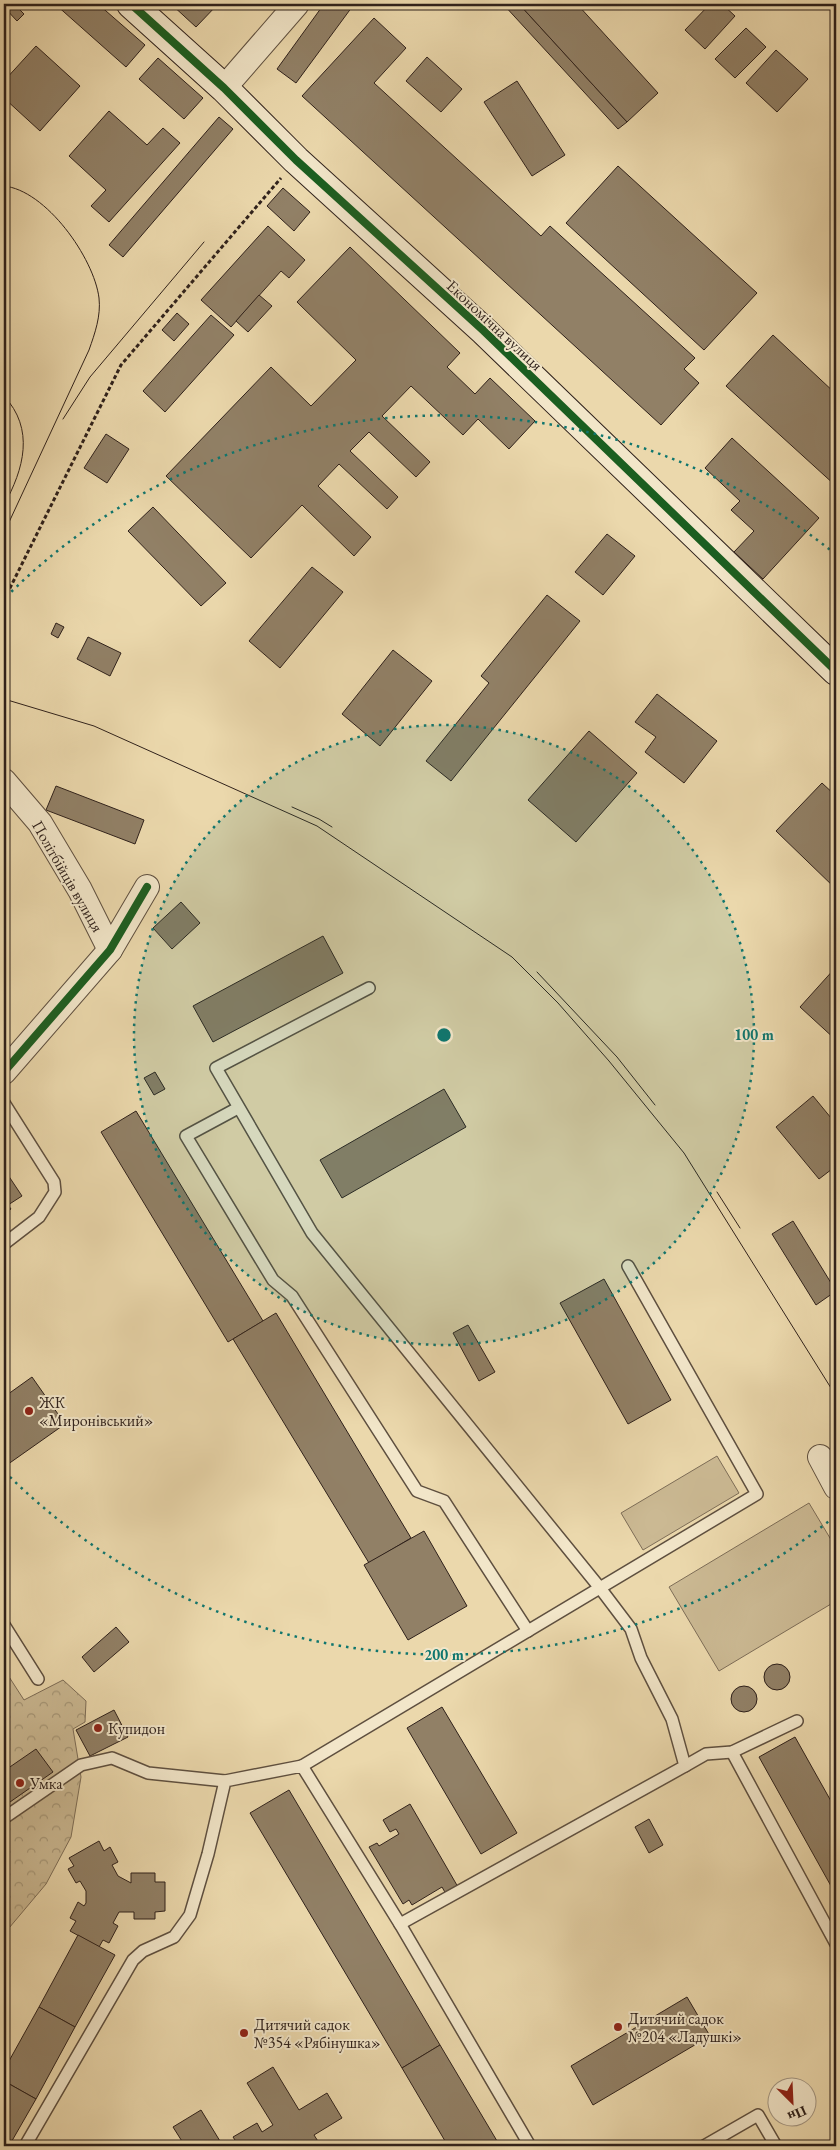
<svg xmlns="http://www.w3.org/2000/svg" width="840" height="2150" font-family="'EB Garamond',serif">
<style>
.park{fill:url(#park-crowns);stroke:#7d6d57}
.pitch{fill:#cbb993;stroke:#7d6d57}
.building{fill:#918066;stroke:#2f211b}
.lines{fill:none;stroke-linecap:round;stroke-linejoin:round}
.lane-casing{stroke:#5e4f3f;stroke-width:14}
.street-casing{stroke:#5e4f3f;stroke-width:26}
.secondary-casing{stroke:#2f211b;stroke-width:30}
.path{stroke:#2f211b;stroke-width:3;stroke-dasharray:4 2.5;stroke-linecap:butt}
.lane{stroke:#f2e6c9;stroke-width:11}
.street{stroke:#f2e6c9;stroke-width:24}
.secondary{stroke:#f2e6c9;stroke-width:28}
.tram{stroke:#2f211b;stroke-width:1}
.cycleway-casing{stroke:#f2e6c9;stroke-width:11}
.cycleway{stroke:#1b5e20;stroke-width:8}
.ring{fill:none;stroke:#0f766e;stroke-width:2.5;stroke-dasharray:2.5 5}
.poi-dot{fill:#8f2418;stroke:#f2e6c9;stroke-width:2}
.labels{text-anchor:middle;stroke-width:4;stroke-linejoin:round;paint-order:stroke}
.street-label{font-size:16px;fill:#2f211b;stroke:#f2e6c9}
.poi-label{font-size:16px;fill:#2f211b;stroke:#f2e6c9;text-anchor:start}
.centre{fill:#0f766e;stroke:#f2e6c9;stroke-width:2.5}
.ring-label{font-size:15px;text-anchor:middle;font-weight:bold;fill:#0f766e;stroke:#f2e6c9;stroke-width:4;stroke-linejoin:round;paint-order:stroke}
</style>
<defs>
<pattern id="park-crowns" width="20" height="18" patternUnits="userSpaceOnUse" patternTransform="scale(1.25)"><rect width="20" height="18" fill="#cbb993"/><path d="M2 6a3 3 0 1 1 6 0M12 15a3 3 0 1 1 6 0" fill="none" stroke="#a59677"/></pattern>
</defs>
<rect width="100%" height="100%" fill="#ebd8ac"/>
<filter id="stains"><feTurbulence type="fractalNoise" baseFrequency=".004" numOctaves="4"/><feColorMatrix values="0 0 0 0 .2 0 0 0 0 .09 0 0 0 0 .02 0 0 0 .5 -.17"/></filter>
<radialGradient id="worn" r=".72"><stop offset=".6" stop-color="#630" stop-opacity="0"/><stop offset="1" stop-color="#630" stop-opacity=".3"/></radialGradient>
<polygon class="park" points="4,1669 24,1700 63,1680 86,1701 85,1722 73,1729 81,1777 71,1837 46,1884 4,1934"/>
<g class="pitch">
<polygon points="717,1456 739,1493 643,1550 621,1513"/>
<polygon points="809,1503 836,1548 836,1601 719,1671 669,1587"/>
</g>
<g class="building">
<polygon points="7,4 14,4 24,14 17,21 4,7"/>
<polygon points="55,4 98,4 145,45 126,67"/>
<polygon points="171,4 218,4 196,27"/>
<polygon points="324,4 348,4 352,7 296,83 277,69"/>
<polygon points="503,4 519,4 627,122 618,129"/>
<polygon points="519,4 577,4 658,93 627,122"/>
<polygon points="710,4 722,4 735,16 705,49 685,30"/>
<polygon points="374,18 406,48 374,83 541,236 550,226 695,358 684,369 699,383 661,425 302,96"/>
<polygon points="746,28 766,47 735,78 715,59"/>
<polygon points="36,46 80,86 40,131 4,98 4,81"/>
<polygon points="776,50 808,79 777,112 746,83"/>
<polygon points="427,57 462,89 441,112 406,81"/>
<polygon points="158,58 203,98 184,119 139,79"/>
<polygon points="517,81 565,155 532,176 484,102"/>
<polygon points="109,111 147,145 163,128 180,143 109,222 91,206 106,190 69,156"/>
<polygon points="219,117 233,129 123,257 109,245"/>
<polygon points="618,166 757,293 704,350 566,223"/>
<polygon points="283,188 310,212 294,231 267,206"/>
<polygon points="268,226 305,260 289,278 281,271 231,327 201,300"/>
<polygon points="350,247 460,353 447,367 475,394 490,378 535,421 509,449 478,419 463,435 411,386 382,416 430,462 416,477 369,432 350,451 398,497 387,509 339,464 318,486 371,537 354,556 302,505 251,558 166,476 271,367 311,406 356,360 297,302"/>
<polygon points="259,295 272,306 248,332 236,321"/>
<polygon points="177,313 189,324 174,341 162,330"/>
<polygon points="211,315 234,335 165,412 143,391"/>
<polygon points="773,335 836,394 836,486 726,386"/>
<polygon points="106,434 129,449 107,483 84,468"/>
<polygon points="732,438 819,518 763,579 734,552 754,531 731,510 740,501 705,468"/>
<polygon points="153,507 226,583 201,606 128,531"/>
<polygon points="607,534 635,556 603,595 575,572"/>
<polygon points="312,567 343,592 280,668 249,641"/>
<polygon points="547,595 580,621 451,781 426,761 489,683 481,676"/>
<polygon points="56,623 64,627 58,638 51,634"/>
<polygon points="88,637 121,653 110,676 77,659"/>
<polygon points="393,650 432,681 380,746 342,714"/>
<polygon points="657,694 717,741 684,783 645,752 656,737 635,722"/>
<polygon points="589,731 637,773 576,842 528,800"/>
<polygon points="822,783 836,796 836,889 776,831"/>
<polygon points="56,786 144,820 135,844 46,810"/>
<polygon points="181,902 200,923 172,949 153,928"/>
<polygon points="323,936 343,973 213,1042 193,1006"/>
<polygon points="836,967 836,1040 800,1007"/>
<polygon points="155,1072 165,1089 154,1095 144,1078"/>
<polygon points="444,1089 466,1127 342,1198 320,1160"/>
<polygon points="813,1096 836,1124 836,1166 819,1179 776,1127"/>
<polygon points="136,1111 263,1321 228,1342 101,1132"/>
<polygon points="4,1169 22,1196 8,1205 11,1209 4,1214"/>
<polygon points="793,1221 836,1291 816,1305 772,1234"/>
<polygon points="604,1279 671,1400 628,1424 560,1303"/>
<polygon points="276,1313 411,1538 369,1563 233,1339"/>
<polygon points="468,1325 495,1372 479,1381 453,1333"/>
<polygon points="32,1377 65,1424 4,1467 4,1397"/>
<polygon points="424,1531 467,1606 408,1640 364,1565"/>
<polygon points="116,1627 129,1642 94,1672 82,1657"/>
<circle cx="777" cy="1677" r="13"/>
<circle cx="744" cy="1699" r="13"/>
<polygon points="442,1707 517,1833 481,1854 407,1728"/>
<polygon points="114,1710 128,1737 90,1756 76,1730"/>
<polygon points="795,1737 836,1810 836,1895 759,1757"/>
<polygon points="36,1749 53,1772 10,1802 4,1794 4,1771"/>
<polygon points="289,1790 440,2045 402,2068 250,1813"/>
<polygon points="410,1804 458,1887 446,1894 442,1887 412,1905 409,1900 403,1904 369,1847 377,1843 379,1846 399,1834 396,1829 390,1832 383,1820"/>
<polygon points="649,1819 663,1845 649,1853 635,1827"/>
<polygon points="99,1841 104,1851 110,1847 118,1862 112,1865 118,1876 131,1883 131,1873 155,1873 155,1882 165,1882 165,1911 155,1912 155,1919 134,1919 134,1912 119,1912 113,1923 118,1926 109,1943 103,1940 99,1947 70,1931 76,1921 70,1918 78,1902 84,1906 86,1903 86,1891 80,1881 76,1883 68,1869 74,1866 69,1858"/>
<polygon points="78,1935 115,1955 75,2027 39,2007"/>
<polygon points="687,1997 710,2036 593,2105 571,2066"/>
<polygon points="39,2007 75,2027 36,2099 4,2081 4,2070"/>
<polygon points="440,2045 500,2146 448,2146 402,2068"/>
<polygon points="273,2067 299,2110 327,2093 342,2118 314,2135 321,2146 239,2146 233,2137 257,2123 262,2132 273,2125 247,2083"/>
<polygon points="4,2081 36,2099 9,2146 4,2146"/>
<polygon points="201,2110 223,2146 185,2146 173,2127"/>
</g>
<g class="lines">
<g class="lane-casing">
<g id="lane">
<polyline points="369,988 216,1068 312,1233 600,1588 631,1629 641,1658 672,1719 685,1766 400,1924"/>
<polyline points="4,1103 54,1182 55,1192 39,1217 4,1244"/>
<polyline points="238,1108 186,1136 273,1280 292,1296 417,1491 444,1501 528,1631"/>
<polyline points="4,1625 38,1679"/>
<polyline points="732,1752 836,1944"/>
<polyline points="302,1766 757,1494 628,1266"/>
<polyline points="685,1766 706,1754 732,1752 797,1721"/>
<polyline points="4,1818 81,1765 112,1758 148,1773 225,1781"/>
<polyline points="25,2146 133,1960 143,1951 174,1937 190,1915 208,1854 225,1781 302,1766 400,1924 530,2146"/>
<polyline points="704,2146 758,2115 776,2146"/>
</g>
</g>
<g class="street-casing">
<g id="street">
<polyline points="224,88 297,4"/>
<polyline points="4,781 40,823 80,890 110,950"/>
<polyline points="4,1072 110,950 147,887"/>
<polyline points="820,1457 836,1487"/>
</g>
</g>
<g class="secondary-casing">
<polyline id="secondary" points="131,4 224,88 296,160 484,331 836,671"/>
</g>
<polyline class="path" points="4,600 121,365 281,178"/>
<use href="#lane" class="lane"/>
<use href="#street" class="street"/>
<use href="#secondary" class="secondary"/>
<g class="tram">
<path d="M4,186C46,190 94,258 99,298C101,316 95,333 89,350L4,533"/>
<path d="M4,396C35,429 24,469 4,505"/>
<polyline points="63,419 90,377 204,242"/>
<polyline points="4,699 94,726 317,826 512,957 558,1003 609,1061 684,1153 836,1396"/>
<polyline points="292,807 319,819 332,827"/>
<polyline points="537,972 617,1057 655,1105"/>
<polyline points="717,1192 740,1228"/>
</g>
<g class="cycleway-casing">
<g id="cycleway">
<polyline points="131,4 224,88 296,160 484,331 836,671"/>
<polyline points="4,1072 110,950 147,887"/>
</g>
</g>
<use href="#cycleway" class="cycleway"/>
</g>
<circle cx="444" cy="1035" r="310" fill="#0f766e" fill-opacity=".12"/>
<g class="ring">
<circle cx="444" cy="1035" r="310"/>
<path d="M834 1517A620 620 0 0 1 6 1473M6 597A620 620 0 0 1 834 553"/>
</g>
<g class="poi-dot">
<circle cx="29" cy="1411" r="5"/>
<circle cx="98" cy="1728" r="5"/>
<circle cx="20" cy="1783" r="5"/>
<circle cx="618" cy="2027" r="5"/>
<circle cx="244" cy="2033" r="5"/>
</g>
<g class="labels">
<g class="street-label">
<text transform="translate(495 325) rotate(43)" y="6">Економічна вулиця</text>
<text transform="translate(68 876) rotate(60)" y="6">Політбійців вулиця</text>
</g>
<g class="poi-label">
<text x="39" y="1408">ЖК<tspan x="39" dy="18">«Миронівський»</tspan></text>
<text x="108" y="1734">Купидон</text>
<text x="30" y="1789">Умка</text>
<text x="628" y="2024">Дитячий садок<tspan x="628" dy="18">№204 «Ладушкі»</tspan></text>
<text x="254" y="2030">Дитячий садок<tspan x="254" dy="18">№354 «Рябінушка»</tspan></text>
</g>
</g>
<circle cx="444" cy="1035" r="8" class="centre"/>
<g class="ring-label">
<text x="754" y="1040">100 m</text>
<text x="444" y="1660">200 m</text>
</g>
<rect width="840" height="2150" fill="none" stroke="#ebd8ac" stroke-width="20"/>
<rect x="5" y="5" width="830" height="2140" fill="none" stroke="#2f211b" stroke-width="2.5"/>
<rect x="10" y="10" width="820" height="2130" fill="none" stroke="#2f211b"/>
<g transform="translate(792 2102) rotate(156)"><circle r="24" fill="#f2e6c9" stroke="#a49783"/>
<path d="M0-4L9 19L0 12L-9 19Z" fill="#8f2418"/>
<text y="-8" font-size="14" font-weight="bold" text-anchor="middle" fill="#2f211b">Пн</text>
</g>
<rect width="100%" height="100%" filter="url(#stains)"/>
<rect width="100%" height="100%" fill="url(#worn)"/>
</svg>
